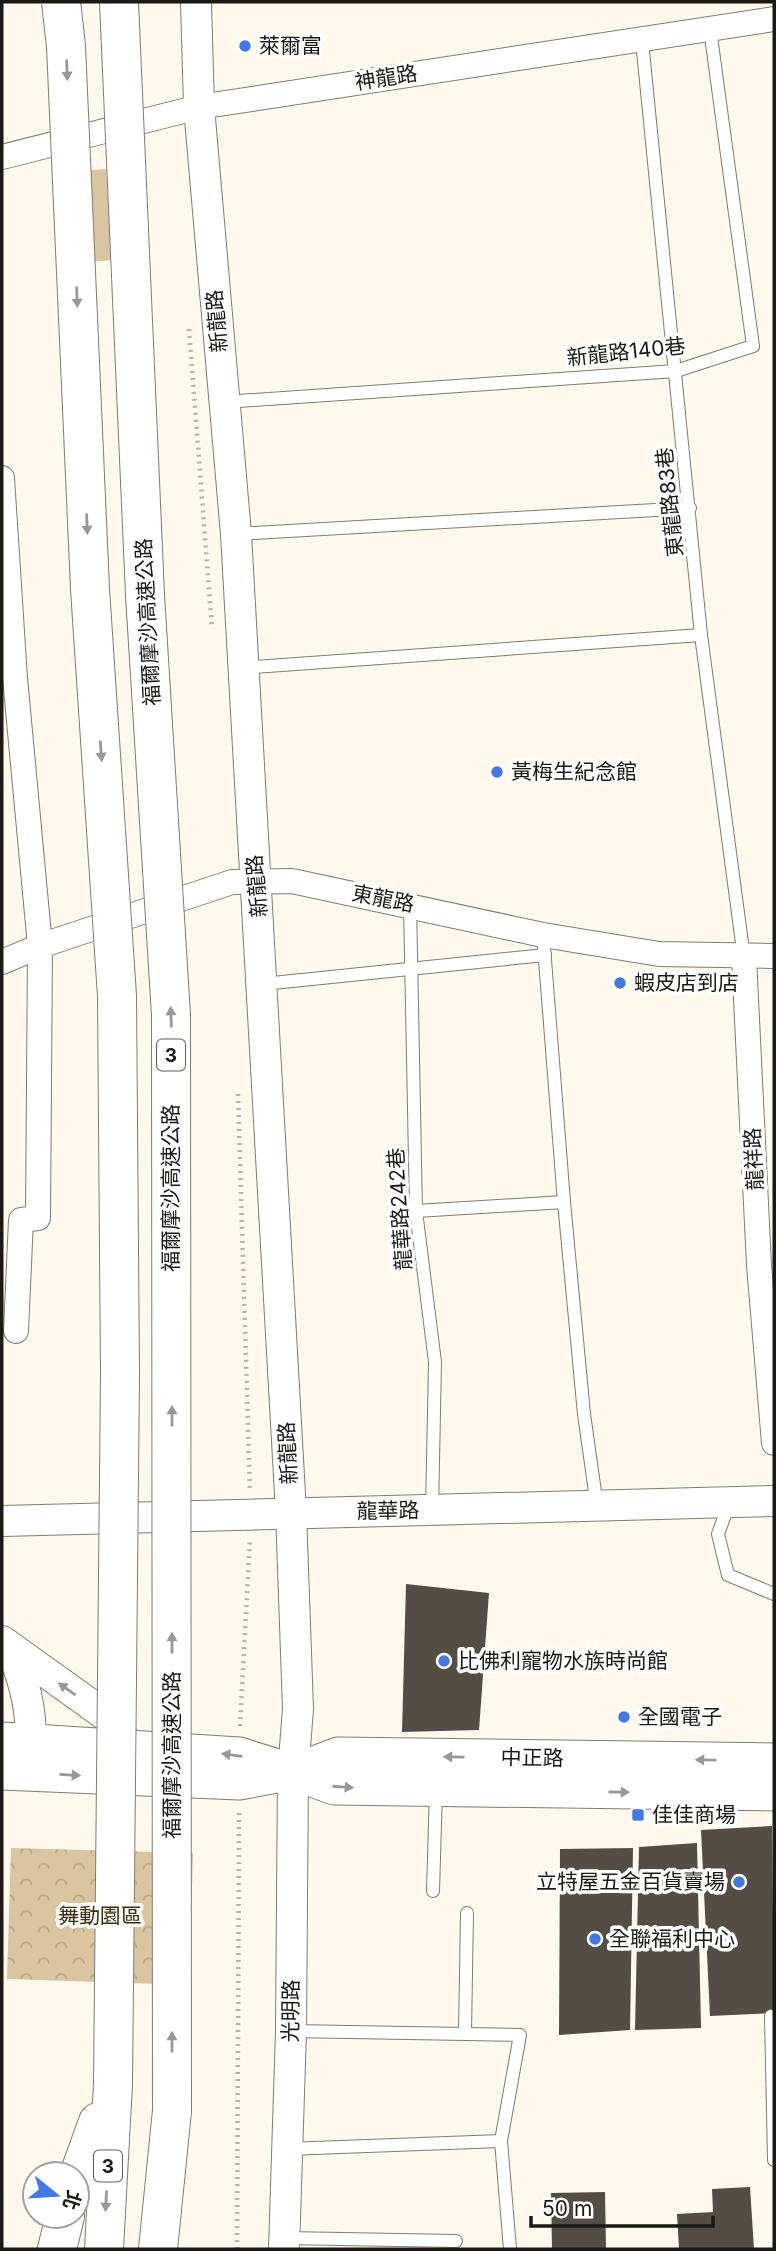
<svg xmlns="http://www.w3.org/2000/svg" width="776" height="2251" font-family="Inter,'Noto Sans TC',sans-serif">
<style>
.park{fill:url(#park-crowns)}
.garden{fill:#d9c59f}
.building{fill:#534e45}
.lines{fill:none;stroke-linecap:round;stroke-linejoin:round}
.service-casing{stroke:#817c72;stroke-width:14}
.minor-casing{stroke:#817c72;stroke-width:26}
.tertiary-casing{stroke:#817c72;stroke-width:32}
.secondary-casing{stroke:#817c72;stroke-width:37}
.motorway-casing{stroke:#817c72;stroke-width:40}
.path{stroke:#b7b2aa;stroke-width:4.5;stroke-dasharray:2 5;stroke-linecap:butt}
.service{stroke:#fff;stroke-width:12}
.minor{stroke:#fff;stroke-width:24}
.tertiary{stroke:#fff;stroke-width:30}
.secondary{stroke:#fff;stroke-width:35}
.motorway{stroke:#fff;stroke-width:38}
.motorway-bridge-casing{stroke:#817c72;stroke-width:40;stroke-linecap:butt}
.motorway-bridge{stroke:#fff;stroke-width:38}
.oneway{fill:#989896}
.poi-dot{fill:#4378e9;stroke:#fff;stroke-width:2.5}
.labels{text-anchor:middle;stroke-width:7;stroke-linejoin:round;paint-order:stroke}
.shield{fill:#fff;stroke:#5f5e5c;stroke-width:2}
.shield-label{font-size:19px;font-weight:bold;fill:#1b1916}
.poi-label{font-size:21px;fill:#1b1916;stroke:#fff;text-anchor:start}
.street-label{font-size:21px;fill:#1b1916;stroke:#fff}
.park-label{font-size:21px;fill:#3f2f0c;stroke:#fff}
</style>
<defs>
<pattern id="park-crowns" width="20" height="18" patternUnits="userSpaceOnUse" patternTransform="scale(1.75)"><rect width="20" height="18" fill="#d9c59f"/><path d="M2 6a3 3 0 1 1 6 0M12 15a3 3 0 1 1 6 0" fill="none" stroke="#baa988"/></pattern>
</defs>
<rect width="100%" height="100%" fill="#fef8ed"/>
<polygon class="park" points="11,1848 193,1853 189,1985 7,1979"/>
<polygon class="garden" points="106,169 113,260 68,264 61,173"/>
<g class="building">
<polygon points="406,1584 489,1593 479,1730 402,1732"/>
<polygon points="772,1826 774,2013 710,2016 701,1830"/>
<polygon points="697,1843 701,2028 635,2030 639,1847"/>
<polygon points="633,1848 630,2030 559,2035 560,1849"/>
<polygon points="750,2187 754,2249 679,2249 677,2214 713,2212 712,2189"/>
<polygon points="605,2192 606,2249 552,2249 551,2193"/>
</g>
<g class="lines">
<g class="service-casing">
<g id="service">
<polyline points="642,41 701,635 744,958"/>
<polyline points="224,402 676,371 753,346 710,29"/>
<polyline points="236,534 690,508"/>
<polyline points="241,668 701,635"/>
<polyline points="410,904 416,1211 435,1362 432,1510"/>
<polyline points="544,947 564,1202"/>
<polyline points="263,984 545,955"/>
<polyline points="416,1211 564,1202 584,1414 597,1506"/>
<polyline points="729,1504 718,1534 728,1575 774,1594"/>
<polyline points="433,1891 436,1790"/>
<polyline points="771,2016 774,2160"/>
<polyline points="291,2031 520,2035 501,2141 510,2249"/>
<polyline points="465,2032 467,1913"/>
<polyline points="287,2149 501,2141"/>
<polyline points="285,2238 456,2241"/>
</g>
</g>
<g class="minor-casing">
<g id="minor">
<polyline points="2,157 199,107 774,19"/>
<polyline points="2,478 15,678 40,946 38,1218 21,1220 16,1331"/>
<polyline points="744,958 759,1265 774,1443"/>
<polyline points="2,962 40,946 232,882 292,881 543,935 659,954 774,956"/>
</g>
</g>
<g class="tertiary-casing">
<g id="tertiary">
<polyline points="196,2 199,107 236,534 291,1512 298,1709 293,1772 291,2031 284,2249"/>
<polyline points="2,1521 774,1501"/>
<polyline points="2,1641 115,1722 123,1738"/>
<path d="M10,1648C27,1684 34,1723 30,1763"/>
</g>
</g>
<g class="secondary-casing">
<g id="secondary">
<polyline points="2,1740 239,1755 293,1772 338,1755 774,1761"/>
<polyline points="2,1772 239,1782 293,1772 334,1787 774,1793"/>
</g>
</g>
<g class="motorway-casing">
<g id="motorway">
<polyline points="77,2180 98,2122"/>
<polyline points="57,2249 65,2216"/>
<polyline points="104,2249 113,2084"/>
<polyline points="158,2249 172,2111"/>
</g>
</g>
<g class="path">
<polyline points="189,329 212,628"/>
<polyline points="238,1094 250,1491"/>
<polyline points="240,1726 250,1539"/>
<polyline points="237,2249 239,1809"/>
</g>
<use href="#service" class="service"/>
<use href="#minor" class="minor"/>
<use href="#tertiary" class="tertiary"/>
<use href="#secondary" class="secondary"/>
<use href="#motorway" class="motorway"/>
<g class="motorway-bridge-casing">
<g id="motorway-bridge">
<polyline points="61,2 66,46 90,589 117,996 120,1374 113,2084"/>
<polyline points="119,2 145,595 171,1015 172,2111"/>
</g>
</g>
<use href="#motorway-bridge" class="motorway-bridge"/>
</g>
<defs><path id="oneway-solid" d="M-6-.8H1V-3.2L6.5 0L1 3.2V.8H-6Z" transform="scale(1.75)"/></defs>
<g class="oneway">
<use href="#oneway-solid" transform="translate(67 70) rotate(88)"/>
<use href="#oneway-solid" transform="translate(77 297) rotate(88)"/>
<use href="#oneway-solid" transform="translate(87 524) rotate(88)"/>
<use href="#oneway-solid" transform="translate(101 751) rotate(86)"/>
<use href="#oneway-solid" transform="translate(171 1017) rotate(-92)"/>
<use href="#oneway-solid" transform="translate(172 1416) rotate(-90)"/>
<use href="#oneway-solid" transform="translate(172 1643) rotate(-90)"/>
<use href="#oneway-solid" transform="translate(67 1689) rotate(-145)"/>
<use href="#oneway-solid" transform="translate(232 1755) rotate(-173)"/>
<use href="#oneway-solid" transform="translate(454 1757) rotate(-179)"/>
<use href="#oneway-solid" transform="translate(706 1760) rotate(-179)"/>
<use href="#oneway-solid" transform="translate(70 1775) rotate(3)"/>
<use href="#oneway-solid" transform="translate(343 1787) rotate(4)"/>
<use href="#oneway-solid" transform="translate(619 1792) rotate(1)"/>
<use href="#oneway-solid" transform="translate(172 2042) rotate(-90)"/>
<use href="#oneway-solid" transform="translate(106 2201) rotate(93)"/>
</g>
<g class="poi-dot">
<circle cx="245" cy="46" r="7"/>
<circle cx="497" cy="772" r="7"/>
<circle cx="620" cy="983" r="7"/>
<circle cx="444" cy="1661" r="7"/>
<circle cx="624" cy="1717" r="7"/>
<rect x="631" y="1808" width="14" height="14" rx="3.5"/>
<circle cx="739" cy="1882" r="7"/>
<circle cx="595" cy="1939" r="7"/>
</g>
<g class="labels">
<g class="shield">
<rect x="157" y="1039.5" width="28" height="31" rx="5"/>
<rect x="94" y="2150.5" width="28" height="31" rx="5"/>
</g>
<g class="shield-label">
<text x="171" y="1062">3</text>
<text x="108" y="2173">3</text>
</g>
<g class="poi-label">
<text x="259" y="53">萊爾富</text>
<text x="511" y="779">黃梅生紀念館</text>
<text x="634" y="990">蝦皮店到店</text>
<text x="458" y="1668">比佛利寵物水族時尚館</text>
<text x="638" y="1724">全國電子</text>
<text x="652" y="1822">佳佳商場</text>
<text x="725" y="1889" text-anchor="end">立特屋五金百貨賣場</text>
<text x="609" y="1946">全聯福利中心</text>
</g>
<g class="street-label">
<text transform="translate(386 78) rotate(-9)" y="7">神龍路</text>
<text transform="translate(217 321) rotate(-95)" y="7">新龍路</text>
<text transform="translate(626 352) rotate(-6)" y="7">新龍路140巷</text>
<text transform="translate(670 502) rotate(-96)" y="7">東龍路83巷</text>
<text transform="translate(148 622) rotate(-93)" y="7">福爾摩沙高速公路</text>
<text transform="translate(257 886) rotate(-95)" y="7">新龍路</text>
<text transform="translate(383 899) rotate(11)" y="7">東龍路</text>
<text transform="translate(754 1159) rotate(-93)" y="7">龍祥路</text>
<text transform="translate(171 1188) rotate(-90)" y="7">福爾摩沙高速公路</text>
<text transform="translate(400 1209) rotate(-94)" y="7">龍華路242巷</text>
<text transform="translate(288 1453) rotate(-93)" y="7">新龍路</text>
<text transform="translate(388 1511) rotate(-1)" y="7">龍華路</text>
<text transform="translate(172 1755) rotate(-90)" y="7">福爾摩沙高速公路</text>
<text transform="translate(532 1758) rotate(1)" y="7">中正路</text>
<text transform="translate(291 2011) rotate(-89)" y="7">光明路</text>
</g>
<g class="park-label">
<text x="100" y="1923">舞動園區</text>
</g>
</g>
<rect width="776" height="2251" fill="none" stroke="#1b1916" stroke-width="7"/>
<g transform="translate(56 2195) rotate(108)"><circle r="33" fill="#ffffff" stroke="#a4a3a2" stroke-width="2"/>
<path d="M0-5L12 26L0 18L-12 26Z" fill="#4378e9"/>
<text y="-10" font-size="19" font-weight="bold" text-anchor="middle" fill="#1b1916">北</text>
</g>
<path d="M531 2216v10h182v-10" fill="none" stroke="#1b1916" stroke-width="3.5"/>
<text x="542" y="2216" font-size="21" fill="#1b1916" stroke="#ffffff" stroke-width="5" paint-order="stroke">50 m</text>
</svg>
